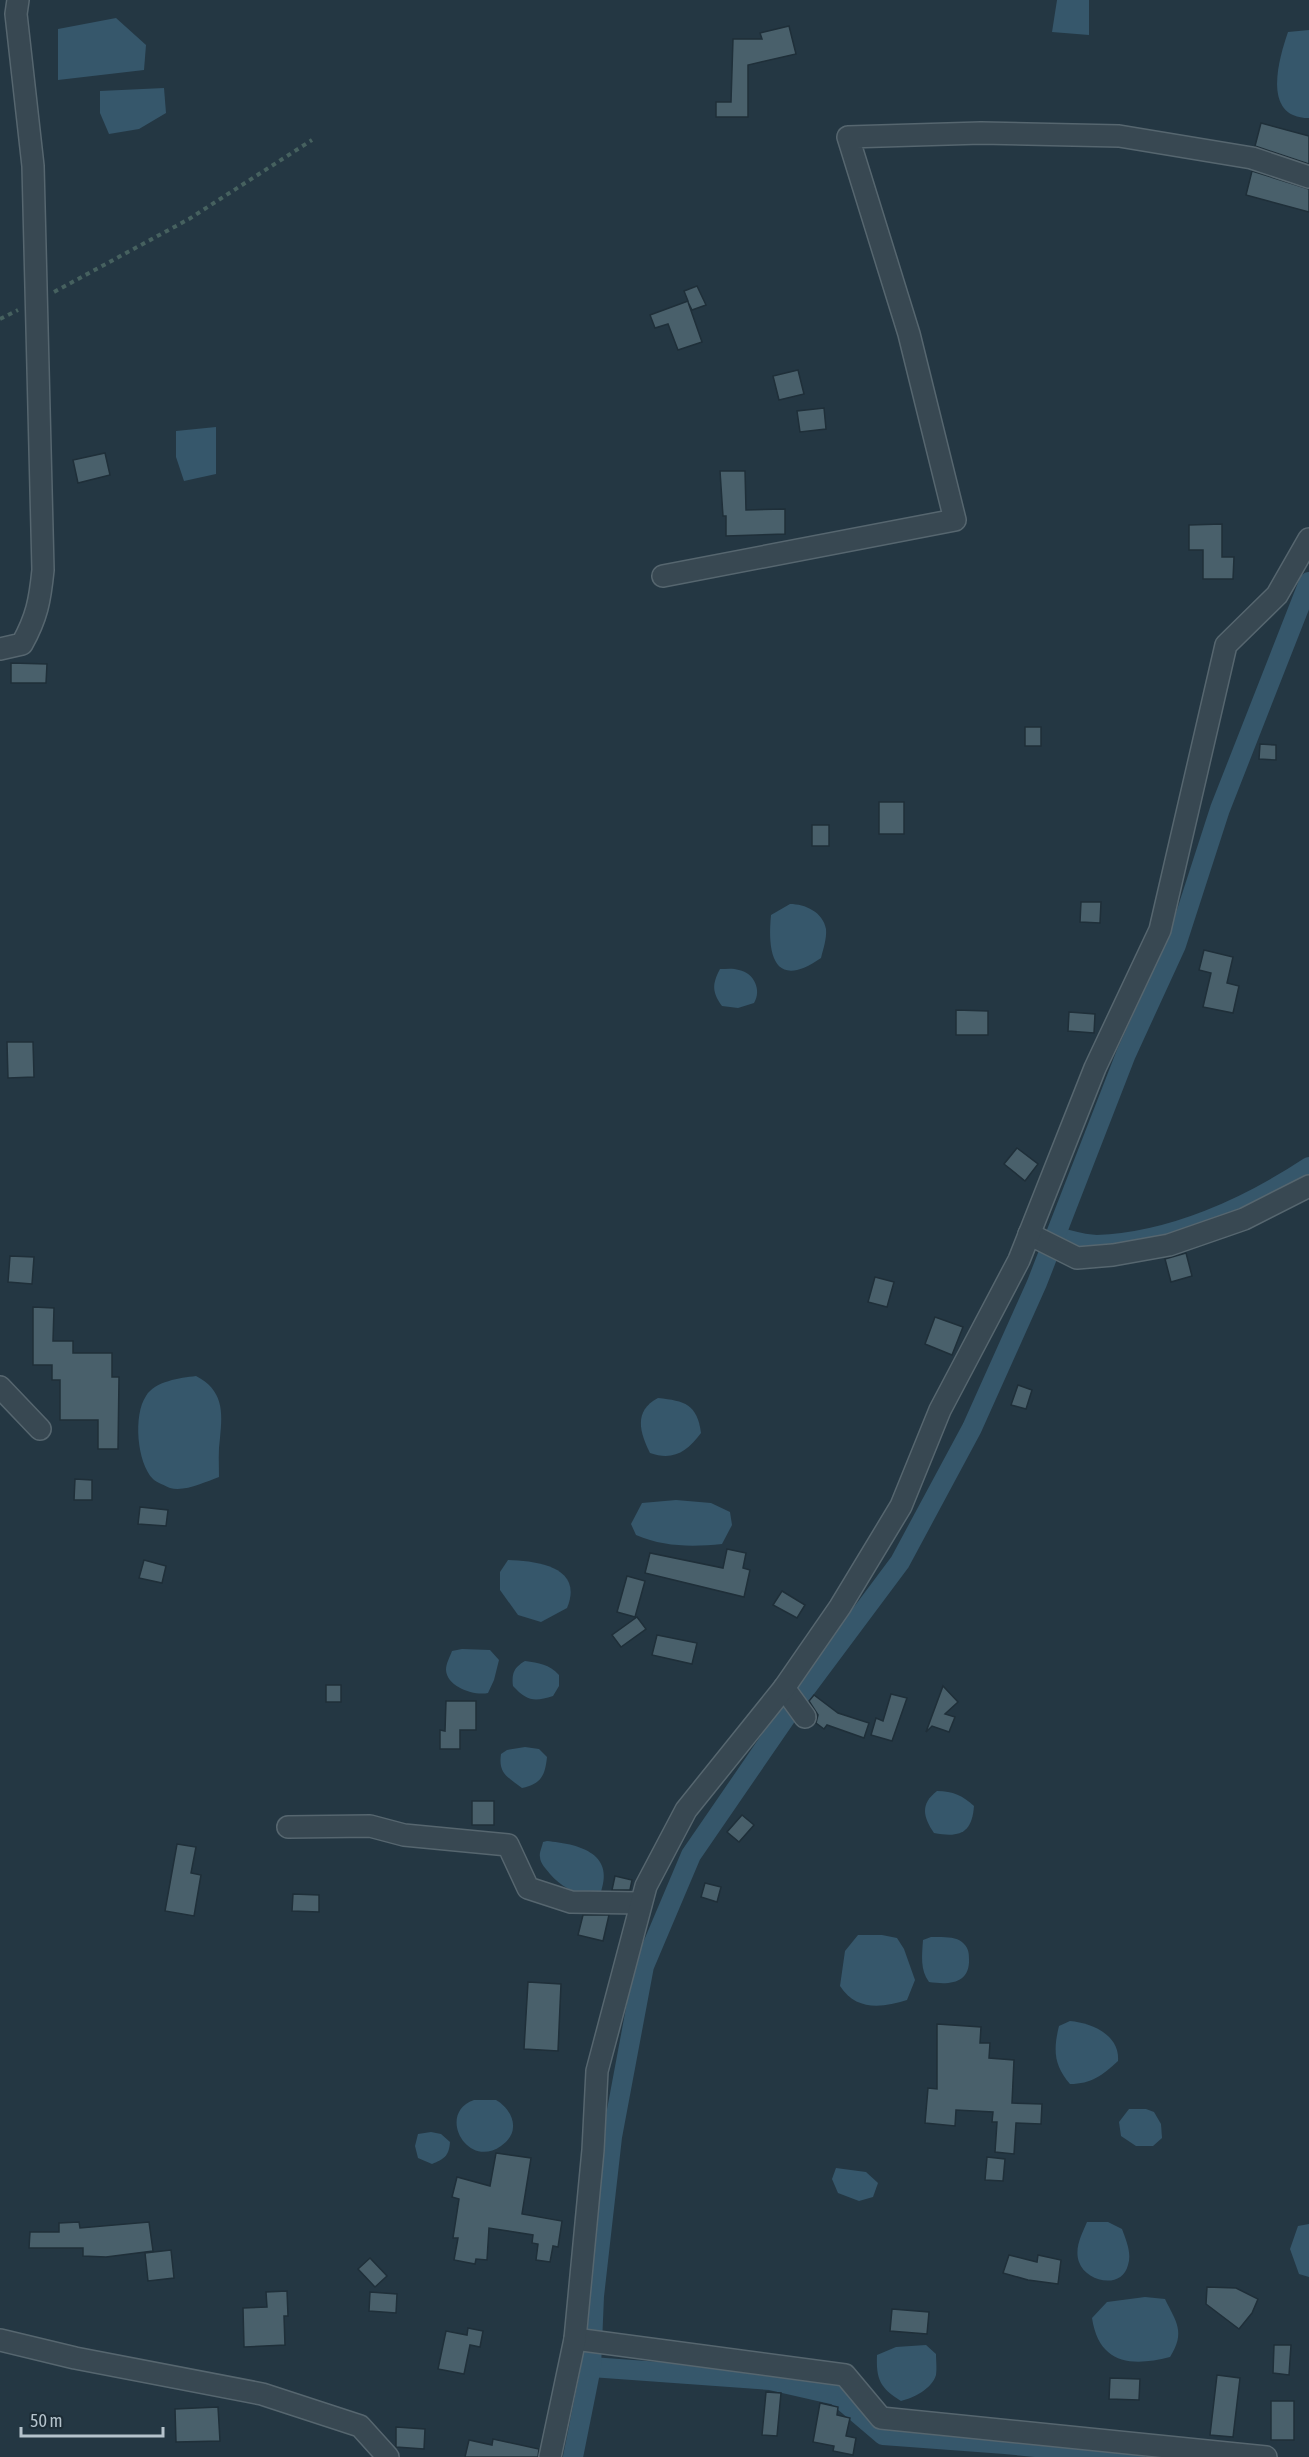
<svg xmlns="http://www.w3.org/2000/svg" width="1309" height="2457" font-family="'Asap Condensed',sans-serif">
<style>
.water{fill:#36576b}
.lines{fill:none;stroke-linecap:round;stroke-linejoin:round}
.canal{stroke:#36576b;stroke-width:20}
.building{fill:#49606b;stroke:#1f2f39;stroke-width:1.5}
.minor-casing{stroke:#56666f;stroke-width:24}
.path{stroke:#46615f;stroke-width:4;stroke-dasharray:4.5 4.5;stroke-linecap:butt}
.minor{stroke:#384852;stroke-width:21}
</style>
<rect width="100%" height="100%" fill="#243743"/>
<g class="water">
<polygon points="1057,0 1089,0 1089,35 1052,32"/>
<polygon points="116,18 146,45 144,70 58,80 58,29"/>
<path d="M1309,30V118C1262,118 1278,61 1288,32Z"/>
<polygon points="164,88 166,113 139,129 109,134 100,113 100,91"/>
<polygon points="216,427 216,474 184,481 176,457 176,431"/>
<path d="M790,904C805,904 823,912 826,929C827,938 823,950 821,958C775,990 767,956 771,915Z"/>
<path d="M720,969C726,969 733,968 739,970C754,973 762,990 754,1003L738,1008L722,1006C712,992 712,984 720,969Z"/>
<path d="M196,1376C223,1390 223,1411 220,1438C218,1451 219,1464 219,1477C205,1482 185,1492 170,1488C166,1486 156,1482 153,1479C137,1463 133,1415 146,1396C155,1381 180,1378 196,1376Z"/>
<path d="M658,1398C685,1401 697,1404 701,1433C687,1452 673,1461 650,1453C640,1433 633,1411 658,1398Z"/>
<path d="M676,1500L711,1503L730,1512L732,1525L722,1544C692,1547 664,1547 636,1535L631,1524L642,1503Z"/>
<path d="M508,1560C538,1561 584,1567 567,1608L541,1622L518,1615L500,1590V1572Z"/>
<path d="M462,1649L490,1650L499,1660L494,1680L488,1693C474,1696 447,1687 446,1670C446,1663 450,1657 452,1651Z"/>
<path d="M525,1661C539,1663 549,1664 559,1675V1686L553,1696C534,1702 527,1701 513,1686C512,1674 513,1668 525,1661Z"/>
<path d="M525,1747L539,1749L547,1757C545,1776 541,1784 522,1788C508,1777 498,1774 501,1754L507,1750Z"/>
<path d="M937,1791C953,1791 963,1796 974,1806C972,1833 960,1838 934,1833C923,1817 920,1804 937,1791Z"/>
<path d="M547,1841C577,1844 615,1852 601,1892C581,1897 564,1890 550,1874C546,1869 540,1863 540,1857C539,1853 542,1847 543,1842Z"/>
<path d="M858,1935H882L897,1938L904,1949L915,1980L907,2000C882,2008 856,2011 840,1986L845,1951Z"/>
<path d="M931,1937C940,1937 955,1936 962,1942C968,1947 969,1952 969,1959C970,1984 949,1985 929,1982C920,1970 922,1955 923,1940Z"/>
<path d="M1070,2021C1092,2023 1120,2035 1118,2061C1103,2075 1091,2084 1070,2084C1054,2066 1053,2050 1059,2026Z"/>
<path d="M474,2100H496C505,2105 514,2116 513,2127C513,2135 507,2142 501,2146C467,2170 436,2113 474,2100Z"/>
<polygon points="1129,2109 1146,2109 1154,2112 1161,2124 1162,2138 1153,2146 1136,2146 1121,2136 1119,2122"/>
<path d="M431,2132L441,2134L450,2142C449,2156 444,2159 432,2164L418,2158L415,2146L418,2134Z"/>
<polygon points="836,2168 866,2172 878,2183 873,2197 859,2201 838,2193 832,2179"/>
<path d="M1087,2222H1108L1122,2229C1126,2240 1132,2253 1128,2265C1122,2290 1086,2282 1079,2262C1074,2248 1082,2234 1087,2222Z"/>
<polygon points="1309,2224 1309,2277 1299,2274 1290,2249 1298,2226"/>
<path d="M1145,2297L1165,2299C1176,2322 1186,2332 1170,2357C1131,2367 1099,2364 1092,2318L1107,2302Z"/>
<path d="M926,2345L936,2354C936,2360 937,2369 936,2375C932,2389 913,2398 901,2401C880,2388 876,2379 877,2355L896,2347Z"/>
</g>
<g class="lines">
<g class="canal">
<path d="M1056,1237C1069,1240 1084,1245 1097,1245C1172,1242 1247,1208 1309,1167"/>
<polyline points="591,2367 770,2380 836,2395 883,2435 1005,2444 1135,2457"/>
<polyline points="573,2457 591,2367 594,2296 612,2137 644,1966 691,1855 803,1692 900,1562 972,1428 1037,1283 1126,1054 1176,945 1220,809 1309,582"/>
</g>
</g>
<g class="building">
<polygon points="789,26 796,54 748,65 748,117 716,117 716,102 731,102 733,39 762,39 760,33"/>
<polygon points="1261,123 1309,136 1309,164 1255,146"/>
<polygon points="1252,171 1309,189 1309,212 1246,195"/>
<polygon points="697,286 706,305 692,310 688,302 702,342 678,350 668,324 655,328 650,315 688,301 684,291"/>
<polygon points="798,370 804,394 779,400 773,376"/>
<polygon points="824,408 826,429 800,432 797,411"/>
<polygon points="105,453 110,475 78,483 73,460"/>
<polygon points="720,471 745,471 746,510 785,509 785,534 726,536 726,516 723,516"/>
<polygon points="1222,524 1222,557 1234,557 1233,579 1203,579 1203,550 1189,550 1189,525"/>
<polygon points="11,663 47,664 46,683 11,683"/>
<rect x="1025" y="727" width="16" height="19"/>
<polygon points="1260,744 1276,745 1276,760 1259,759"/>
<rect x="879" y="802" width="25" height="32"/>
<rect x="812" y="825" width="17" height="21"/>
<polygon points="1081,902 1101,902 1100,923 1080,922"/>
<polygon points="1204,950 1233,957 1227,983 1239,986 1233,1013 1203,1007 1211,973 1199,970"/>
<polygon points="956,1010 988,1011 988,1035 956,1035"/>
<polygon points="1069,1012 1095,1014 1094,1033 1068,1031"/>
<polygon points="7,1042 33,1042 34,1077 8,1078"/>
<polygon points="1017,1148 1038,1164 1025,1181 1004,1164"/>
<polygon points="1186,1253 1192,1276 1171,1282 1165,1259"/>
<polygon points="10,1256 34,1257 32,1284 8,1282"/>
<polygon points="875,1277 894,1282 887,1307 868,1302"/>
<polygon points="33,1307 54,1308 53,1341 73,1341 73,1353 112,1353 112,1377 119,1377 118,1449 98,1449 98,1420 60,1420 60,1380 52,1380 52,1365 33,1365"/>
<polygon points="935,1317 963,1327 952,1355 925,1344"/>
<polygon points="1018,1385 1032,1390 1026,1409 1011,1405"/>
<polygon points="75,1479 92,1480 92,1500 74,1500"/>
<polygon points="140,1507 168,1510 166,1526 138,1524"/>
<polygon points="727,1549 746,1553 743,1568 750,1570 744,1597 645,1573 650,1553 723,1568"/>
<polygon points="144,1560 166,1566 162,1583 139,1578"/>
<polygon points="627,1576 645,1581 635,1617 617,1612"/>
<polygon points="782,1591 805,1605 797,1618 773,1605"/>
<polygon points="637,1617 646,1629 621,1647 612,1635"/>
<polygon points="657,1635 697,1643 692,1664 652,1655"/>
<rect x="326" y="1685" width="15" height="17"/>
<polygon points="943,1686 958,1702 945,1714 955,1717 949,1732 932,1726 926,1732"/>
<polygon points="891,1694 907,1698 892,1741 871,1735 876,1718 883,1721"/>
<polygon points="814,1695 838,1713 869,1723 864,1738 827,1725 824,1729 816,1723 818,1715 809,1701"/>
<polygon points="446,1701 476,1701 476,1730 460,1730 460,1749 440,1749 440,1730 445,1731"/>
<rect x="472" y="1801" width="22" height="24"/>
<polygon points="742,1815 754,1825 739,1842 727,1832"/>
<polygon points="177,1844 196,1847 191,1873 201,1875 194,1916 165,1911"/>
<polygon points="615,1876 632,1880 630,1890 612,1890"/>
<polygon points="705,1883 721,1887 717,1902 701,1897"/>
<polygon points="293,1894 319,1895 319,1912 292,1911"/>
<polygon points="583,1915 609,1915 603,1941 578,1935"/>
<polygon points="528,1982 561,1984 558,2051 524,2049"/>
<polygon points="937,2024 981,2027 980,2043 990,2043 989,2058 1014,2060 1012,2103 1042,2104 1041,2124 1016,2123 1014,2154 995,2152 997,2122 992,2122 993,2112 956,2110 955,2126 925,2123 928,2088 937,2089"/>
<polygon points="496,2153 531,2158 522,2214 562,2221 558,2247 553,2246 550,2262 536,2260 538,2244 532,2243 533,2235 489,2228 487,2260 476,2259 475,2264 454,2260 458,2238 453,2238 459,2199 452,2197 457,2177 490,2186"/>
<polygon points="987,2157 1005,2159 1003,2181 985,2180"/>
<polygon points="79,2222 80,2228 149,2222 153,2251 106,2257 83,2256 83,2248 29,2248 30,2232 59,2232 59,2223"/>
<polygon points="171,2250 174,2278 148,2281 145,2253"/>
<polygon points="1009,2255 1037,2262 1038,2255 1061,2260 1058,2284 1028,2280 1003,2273"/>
<polygon points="370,2258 387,2276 375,2287 358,2269"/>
<polygon points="1207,2287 1236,2288 1258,2299 1252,2313 1239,2329 1206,2304"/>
<polygon points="287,2291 288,2316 284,2316 285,2345 244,2347 243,2308 267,2307 266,2292"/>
<polygon points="370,2292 397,2294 396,2313 369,2311"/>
<polygon points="892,2309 929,2312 927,2334 890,2331"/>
<polygon points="468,2328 483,2331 480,2347 470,2345 464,2374 438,2369 446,2331 467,2335"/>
<polygon points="1274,2345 1291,2345 1289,2375 1273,2373"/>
<polygon points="1217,2375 1240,2378 1233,2437 1210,2435"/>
<polygon points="1110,2378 1140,2379 1139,2400 1109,2399"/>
<polygon points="766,2392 781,2393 777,2436 762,2435"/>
<rect x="1271" y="2401" width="23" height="39"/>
<polygon points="820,2403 838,2407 837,2415 850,2418 846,2436 856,2438 853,2455 833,2451 834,2446 813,2442"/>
<polygon points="218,2407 220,2441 176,2442 175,2409"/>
<polygon points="396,2427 425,2429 424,2449 396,2447"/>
<polygon points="493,2439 539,2449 538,2457 465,2457 469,2440 492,2445"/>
</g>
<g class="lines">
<g class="minor-casing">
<g id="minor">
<polyline points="663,576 955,520 909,334 848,137 981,133 1119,136 1252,158 1309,177"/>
<path d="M0,649L22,644C37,617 40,600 43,570L33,166L16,14L18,0"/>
<polyline points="1029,1234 1077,1258 1113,1255 1169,1245 1244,1219 1309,1186"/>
<polyline points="0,1387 40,1429"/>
<polyline points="784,1688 805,1717"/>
<polyline points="288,1827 370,1826 404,1835 508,1845 528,1888 571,1902 641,1903"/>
<polyline points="575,2339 845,2375 881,2418 1266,2457"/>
<polyline points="0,2340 75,2358 262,2394 360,2426 388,2457"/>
<polyline points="550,2457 575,2339 593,2150 597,2071 646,1886 686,1810 784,1688 840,1607 901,1506 940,1410 1019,1260 1095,1068 1160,930 1226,645 1277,595 1309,539"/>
</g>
</g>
<g class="path">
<polyline points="54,292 189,219 312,140"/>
<polyline points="0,319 18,310"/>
</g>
<use href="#minor" class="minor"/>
</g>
<path d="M21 2427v9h142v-9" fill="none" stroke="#b5c3cc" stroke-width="3"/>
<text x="30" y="2427" font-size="18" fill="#b5c3cc" stroke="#1d2d37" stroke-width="4.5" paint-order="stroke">50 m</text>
</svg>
